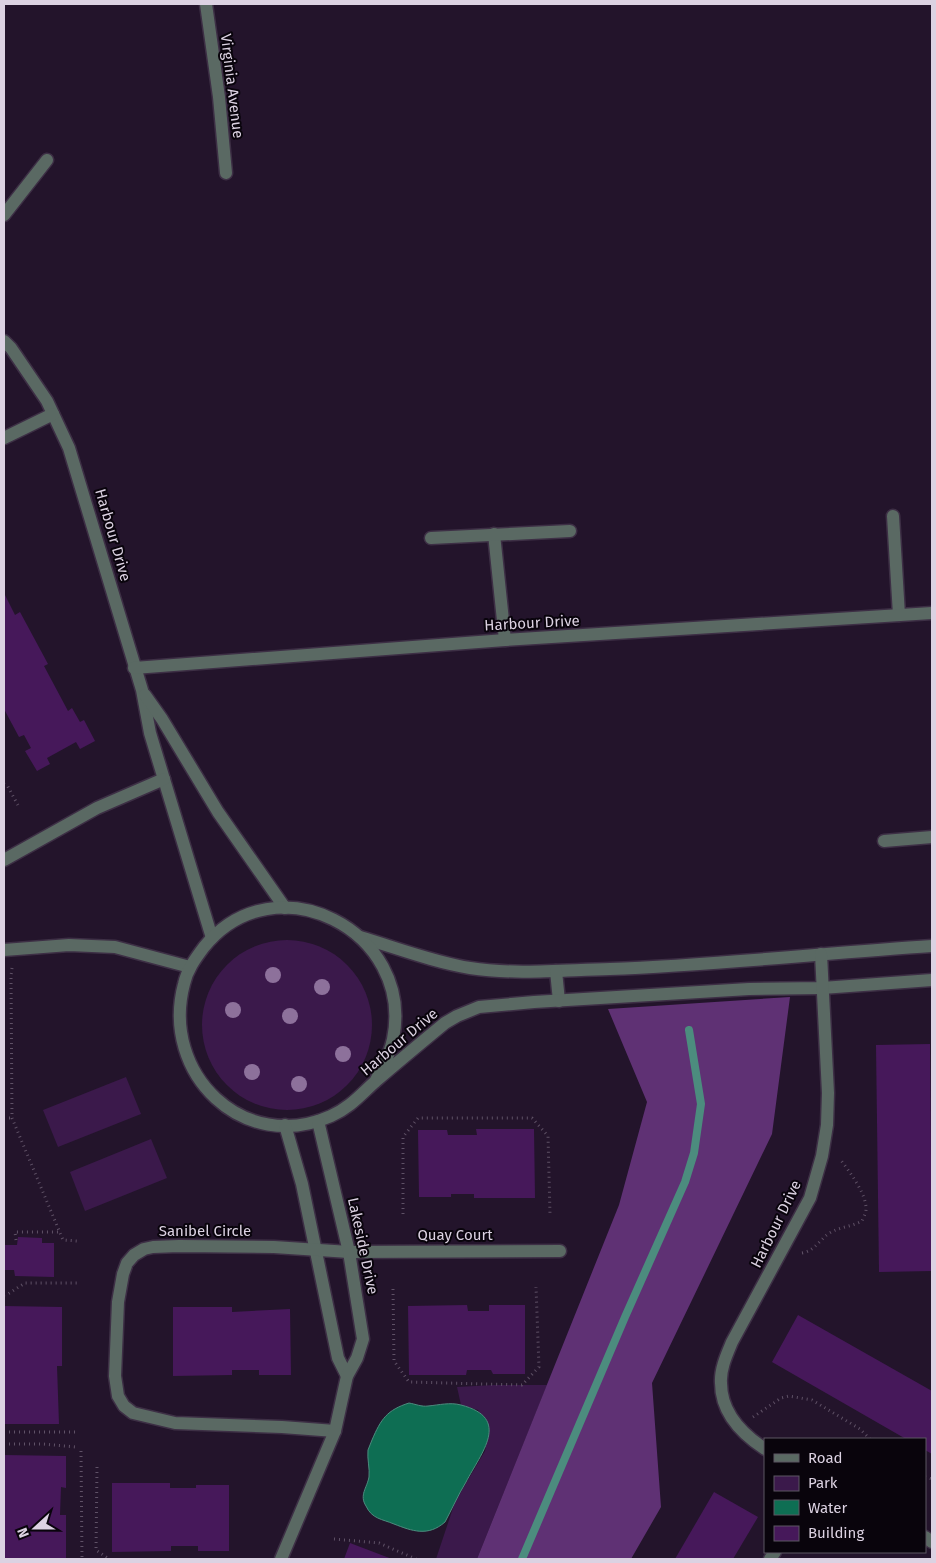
<svg xmlns="http://www.w3.org/2000/svg" width="936" height="1563" font-family="'Fira Sans',sans-serif">
<style>
.green{fill:#3b194b}
.forest{fill:#5f3174}
.water{fill:#0e6e53;stroke:#4c8c7e}
.lines{fill:none;stroke-linecap:round;stroke-linejoin:round}
.stream{stroke:#4c8c7e;stroke-width:8}
.building{fill:#46185a}
.minor-casing{stroke:#3d2f45;stroke-width:15}
.path{stroke:#5f5166;stroke-width:3;stroke-dasharray:1 4;stroke-linecap:butt}
.minor{stroke:#5a6963;stroke-width:12}
.tree{fill:#8d719b}
.labels{text-anchor:middle;stroke-width:4;stroke-linejoin:round;paint-order:stroke}
.street-label{font-size:15px;fill:#dcd2e2;stroke:#09040c}
</style>
<rect width="100%" height="100%" fill="#23142b"/>
<g class="green">
<circle cx="287" cy="1025" r="85"/>
<polygon points="126,1077 141,1114 58,1147 43,1110"/>
<polygon points="151,1139 167,1178 85,1211 70,1172"/>
<polygon points="494,1385 547,1385 477,1559 436,1559 455,1502 485,1451 489,1429 478,1410 461,1405 457,1387"/>
</g>
<polygon class="forest" points="790,997 772,1134 652,1383 661,1507 631,1559 477,1559 619,1205 647,1102 608,1009"/>
<path class="water" d="M409,1403C415,1404 422,1407 428,1406C439,1405 450,1402 461,1405C512,1418 481,1453 466,1482C458,1495 452,1509 445,1522C428,1537 412,1531 394,1524C382,1519 372,1519 366,1506C359,1495 367,1488 369,1477C370,1469 367,1459 368,1450C369,1447 371,1443 372,1440C381,1419 387,1410 409,1403Z"/>
<g class="lines">
<polyline class="stream" points="522,1559 625,1317 685,1182 694,1153 701,1104 689,1030"/>
</g>
<g class="building">
<polygon points="4,593 15,615 20,612 48,664 44,666 68,711 72,708 80,722 84,720 95,741 80,749 76,742 47,758 50,764 37,771 25,751 31,748 24,735 19,737 4,709"/>
<polygon points="930,1044 932,1271 879,1272 876,1045"/>
<polygon points="476,1129 534,1129 535,1198 474,1198 474,1194 451,1194 451,1197 419,1197 418,1130 447,1130 448,1135 477,1135"/>
<polygon points="18,1237 42,1238 42,1243 54,1243 54,1277 15,1276 14,1270 4,1270 4,1245 17,1245"/>
<polygon points="467,1305 468,1311 489,1311 489,1305 525,1305 525,1374 493,1374 491,1370 467,1370 466,1375 409,1375 408,1306"/>
<polygon points="4,1306 62,1307 62,1366 57,1366 59,1424 4,1424"/>
<polygon points="173,1307 232,1307 232,1312 290,1309 291,1375 259,1375 259,1370 232,1370 232,1375 173,1376"/>
<polygon points="798,1315 932,1391 932,1454 925,1450 925,1439 906,1439 772,1362"/>
<polygon points="4,1455 66,1456 66,1488 61,1487 60,1515 66,1515 66,1559 4,1559"/>
<polygon points="112,1483 170,1483 170,1488 196,1488 196,1485 229,1485 229,1551 198,1551 198,1546 171,1546 171,1551 112,1552"/>
<polygon points="714,1492 758,1517 733,1559 675,1559"/>
<polygon points="350,1543 392,1559 344,1559"/>
</g>
<g class="lines">
<g class="minor-casing">
<g id="minor">
<polyline points="206,4 219,97 226,173"/>
<polyline points="4,215 47,160"/>
<polyline points="4,341 11,348 47,401 69,448 142,690 150,733 212,938"/>
<polyline points="4,438 53,414"/>
<polyline points="893,516 899,615"/>
<polyline points="494,534 505,640"/>
<polyline points="431,538 570,531"/>
<polyline points="134,668 505,640 932,613"/>
<polyline points="145,695 162,719 218,812 285,908"/>
<polyline points="884,841 932,837"/>
<polyline points="4,860 97,808 164,779"/>
<path d="M360,937C397,948 433,962 470,968C516,975 564,970 610,969C718,965 825,953 932,946"/>
<polyline points="4,950 69,945 115,947 190,967"/>
<polyline points="556,971 559,1001"/>
<path d="M375,1082C382,1068 390,1055 393,1039C415,931 275,859 204,947C195,959 187,970 184,984C160,1074 244,1155 331,1116C351,1107 361,1094 377,1080C399,1061 422,1042 445,1023L457,1016L479,1007L534,1002L749,989L822,988L932,980"/>
<polyline points="285,1125 302,1184 338,1358 347,1376"/>
<polyline points="335,1431 282,1427 175,1423 133,1413 124,1406 118,1396 115,1376 118,1302 123,1274 127,1263 134,1255 144,1249 153,1247 179,1246 274,1247 349,1252 560,1251"/>
<path d="M765,1449C742,1434 721,1412 721,1383C720,1369 727,1354 732,1342L810,1198L822,1156L827,1125L828,1093L821,954"/>
<polyline points="925,1537 932,1542"/>
<polyline points="281,1559 335,1431 347,1376 357,1358 363,1339 349,1252 318,1121"/>
<polyline points="770,1559 775,1552"/>
</g>
</g>
<g class="path">
<polyline points="4,784 7,785 19,807"/>
<polyline points="12,968 11,976 12,1118 63,1240 77,1241"/>
<polyline points="4,1118 12,1118"/>
<polyline points="403,1214 403,1137 418,1118 532,1118 548,1136 550,1214"/>
<polyline points="16,1240 15,1232 60,1232"/>
<path d="M802,1253C814,1251 819,1241 828,1234C838,1227 851,1227 862,1221C863,1218 866,1213 866,1210C867,1194 849,1171 840,1159"/>
<polyline points="393,1289 394,1361 409,1382 522,1385 539,1367 536,1287"/>
<polyline points="4,1295 8,1294 25,1283 77,1283"/>
<polyline points="753,1417 781,1398 789,1396 812,1400 860,1429 870,1439"/>
<polyline points="4,1432 75,1432"/>
<polyline points="4,1444 43,1444 76,1447"/>
<polyline points="81,1451 82,1559"/>
<polyline points="97,1467 96,1550 109,1559"/>
<polyline points="925,1477 932,1479"/>
<polyline points="334,1539 379,1543 416,1559"/>
</g>
<use href="#minor" class="minor"/>
</g>
<g class="tree">
<circle cx="273" cy="975" r="8"/>
<circle cx="322" cy="987" r="8"/>
<circle cx="233" cy="1010" r="8"/>
<circle cx="290" cy="1016" r="8"/>
<circle cx="343" cy="1054" r="8"/>
<circle cx="252" cy="1072" r="8"/>
<circle cx="299" cy="1084" r="8"/>
</g>
<g class="labels">
<g class="street-label">
<text transform="translate(232 86) rotate(83)" y="5">Virginia Avenue</text>
<text transform="translate(113 535) rotate(74)" y="5">Harbour Drive</text>
<text transform="translate(532 623) rotate(-3)" y="5">Harbour Drive</text>
<text transform="translate(399 1042) rotate(-40)" y="5">Harbour Drive</text>
<text transform="translate(776 1224) rotate(-64)" y="5">Harbour Drive</text>
<text x="205" y="1236">Sanibel Circle</text>
<text x="455" y="1240">Quay Court</text>
<text transform="translate(363 1246) rotate(78)" y="5">Lakeside Drive</text>
</g>
</g>
<rect width="936" height="1563" fill="none" stroke="#dcd2e2" stroke-width="10"/>
<rect x="764" y="1438" width="162" height="115" fill="#09040c" stroke="#5d5662"/>
<rect x="774" y="1454" width="25" height="8" fill="#5a6963" stroke="#5d5662"/>
<text x="808" y="1463" font-size="15" fill="#dcd2e2">Road</text>
<rect x="774" y="1476" width="25" height="15" fill="#3b194b" stroke="#5d5662"/>
<text x="808" y="1488" font-size="15" fill="#dcd2e2">Park</text>
<rect x="774" y="1500" width="25" height="15" fill="#0e6e53" stroke="#5d5662"/>
<text x="808" y="1513" font-size="15" fill="#dcd2e2">Water</text>
<rect x="774" y="1526" width="25" height="15" fill="#46185a" stroke="#5d5662"/>
<text x="808" y="1538" font-size="15" fill="#dcd2e2">Building</text>
<g transform="translate(35 1528) rotate(249)" stroke="#09040c" stroke-width="4" paint-order="stroke">
<path d="M0-4L9 19L0 12L-9 19Z" fill="#dcd2e2"/>
<text y="-8" font-size="14" font-weight="bold" text-anchor="middle" fill="#dcd2e2">N</text>
</g>
</svg>
